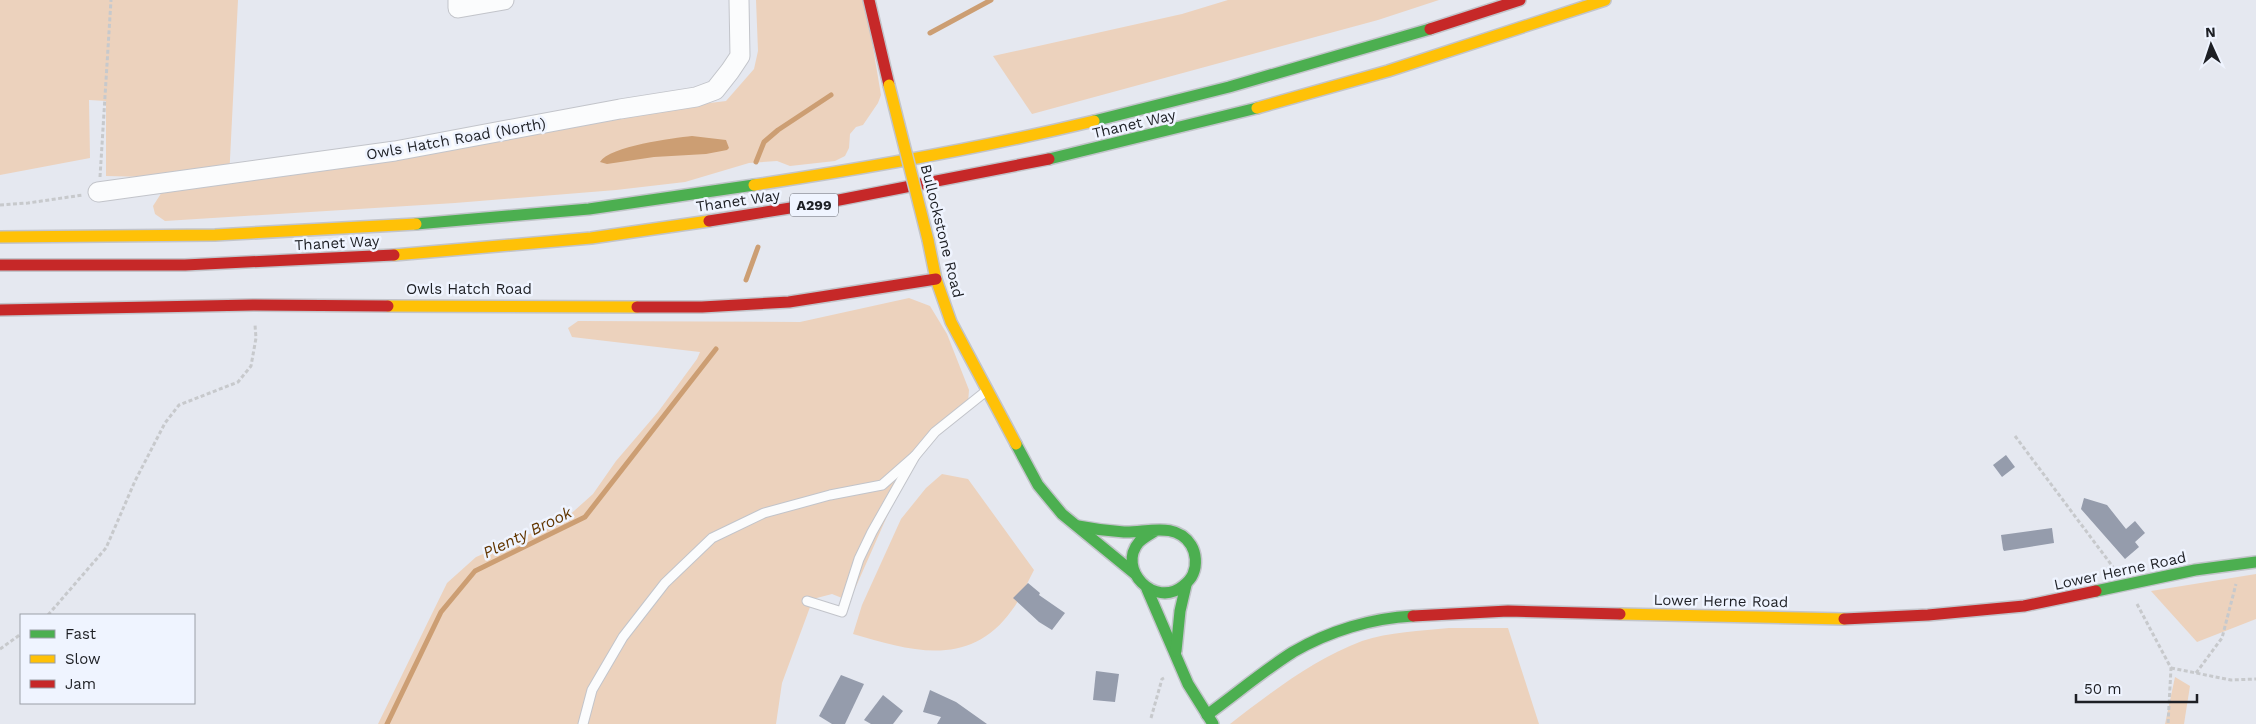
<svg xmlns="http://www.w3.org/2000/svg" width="2256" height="724" font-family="'Work Sans',sans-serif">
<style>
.green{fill:#ecd2bd}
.water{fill:#cc9e73}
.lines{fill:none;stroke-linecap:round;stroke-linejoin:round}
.stream{stroke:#cc9e73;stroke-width:5}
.building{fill:#959cac}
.lane-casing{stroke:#c2c4ca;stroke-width:11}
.street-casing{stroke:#c2c4ca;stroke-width:21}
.fast-casing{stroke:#c2c4ca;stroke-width:14}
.slow-casing{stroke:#c2c4ca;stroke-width:14}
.jam-casing{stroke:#c2c4ca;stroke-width:14}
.path{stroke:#c7c9cc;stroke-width:3;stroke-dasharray:4 2.5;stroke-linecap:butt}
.lane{stroke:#fbfcfd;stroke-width:9}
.street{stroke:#fbfcfd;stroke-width:19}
.fast{stroke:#4caf50;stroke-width:11}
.slow{stroke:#ffc107;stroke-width:11}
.jam{stroke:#c62828;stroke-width:11}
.slow-bridge-casing{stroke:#c2c4ca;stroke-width:14;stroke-linecap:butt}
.slow-bridge{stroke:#ffc107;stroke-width:11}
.labels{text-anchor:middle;stroke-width:5;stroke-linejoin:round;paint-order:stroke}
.shield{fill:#eff4ff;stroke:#5c5f66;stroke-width:1}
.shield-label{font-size:14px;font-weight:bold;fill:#1d1f24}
.street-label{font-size:15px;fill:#1d1f24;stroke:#eff4ff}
.water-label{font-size:16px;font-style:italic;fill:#623600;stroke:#eff4ff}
</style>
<rect width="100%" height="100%" fill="#e5e8f0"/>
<g class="green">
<polygon points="0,0 238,0 229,179 106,176 106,101 89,100 90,158 0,175"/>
<polygon points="756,0 865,0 881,95 878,103 863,125 856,127 850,134 849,148 845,156 835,161 790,166 777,161 749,163 685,182 616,190 455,203 165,221 155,214 153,206 162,192 645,111 726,101 754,69 758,51"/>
<polygon points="1228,0 1439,0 1378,20 1032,114 993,56 1182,14"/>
<polygon points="909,298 930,306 947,334 969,390 968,403 921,446 896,496 854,591 847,600 832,594 813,599 782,683 776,724 378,724 447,583 476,557 565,519 593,494 616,461 658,412 697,359 700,352 572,337 568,328 578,321 800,322"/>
<path d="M942,474L968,479L1034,570C1027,583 1021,598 1012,610C970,669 911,651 853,634L862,605L901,519L926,488Z"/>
<polygon points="2256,574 2256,619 2197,642 2151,591"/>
<path d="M1449,628H1508L1539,724H1230C1270,693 1314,659 1362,641C1389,632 1421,631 1449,628Z"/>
<polygon points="2175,677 2190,686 2184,724 2165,724"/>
</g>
<path class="water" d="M692,136L726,140L729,148L727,150L706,154L654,157L607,164L600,162C610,146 673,138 692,136Z"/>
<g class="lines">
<g class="stream">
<polyline points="930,33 991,0"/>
<polyline points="756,162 764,142 778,130 831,95"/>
<polyline points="746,280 758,247"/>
<polyline points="387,724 441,612 475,571 585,517 716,349"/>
</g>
</g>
<g class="building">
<polygon points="2006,455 2015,467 2002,477 1993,465"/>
<polygon points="2084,498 2107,505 2126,529 2135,521 2145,533 2135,542 2139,547 2125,559 2081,509"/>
<polygon points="2052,528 2054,543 2004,551 2003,549 2001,535"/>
<polygon points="1028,583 1040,593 1039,595 1065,613 1052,630 1039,622 1013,598"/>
<polygon points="1096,671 1119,674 1115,702 1093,700"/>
<polygon points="841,675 864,684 845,724 832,724 819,716"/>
<polygon points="930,690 956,702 987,724 937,724 941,717 923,712"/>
<polygon points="883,695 903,711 893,724 871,724 864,720"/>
</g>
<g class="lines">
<g class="lane-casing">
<g id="lane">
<polyline points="807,601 842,612 859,559 872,532 915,456 935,432 985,392"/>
<polyline points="583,724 592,690 623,637 665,583 712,538 764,513 830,495 882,485 915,456"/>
</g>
</g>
<g class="street-casing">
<g id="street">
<polyline points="458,0 458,8 504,0"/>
<polyline points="98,192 395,151 620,109 696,97 715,90 730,71 740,56 739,0"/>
</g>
</g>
<g class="fast-casing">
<g id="fast">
<polyline points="1094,121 1229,87 1430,29"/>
<polyline points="1049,159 1257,108"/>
<polyline points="416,224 589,209 754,185"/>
<polyline points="1016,444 1038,485 1062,514 1134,573"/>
<path d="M1078,526C1093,529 1108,531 1124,532C1146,533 1176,521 1191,545C1196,553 1197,565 1193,574C1191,579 1188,582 1183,586C1155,609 1116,569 1139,542C1143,538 1150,534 1155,531"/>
<polyline points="1147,589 1188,684 1213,724"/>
<polyline points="2096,591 2195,570 2256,562"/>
<polyline points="1176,651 1180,611 1186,585"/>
<path d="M1207,715C1236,694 1263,671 1293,652C1329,631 1372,618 1413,616"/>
</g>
</g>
<g class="slow-casing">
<g id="slow">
<polyline points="1257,108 1388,71 1605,0"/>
<path d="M754,185C868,168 982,148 1094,121"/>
<polyline points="0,237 215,235 416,224"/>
<polyline points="928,240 936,279 951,322 1016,444"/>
<polyline points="394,255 591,238 709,221"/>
<polyline points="388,306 637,307"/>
<polyline points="1620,614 1844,619"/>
</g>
</g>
<g class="jam-casing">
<g id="jam">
<polyline points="869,0 889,85"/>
<polyline points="1430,29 1520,0"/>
<polyline points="709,221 834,201 1049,159"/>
<polyline points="0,265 185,265 394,255"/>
<polyline points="637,307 702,307 789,302 936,279"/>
<polyline points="0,310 253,305 388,306"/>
<polyline points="1413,616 1508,611 1620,614"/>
<polyline points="1844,619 1928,615 2024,606 2096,591"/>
</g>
</g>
<g class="path">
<polyline points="100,177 111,0"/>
<polyline points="0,205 28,203 83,195"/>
<polyline points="2015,436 2113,567"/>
<polyline points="2137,604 2171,668 2168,724"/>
<polyline points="48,615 106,548 135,481 165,423 179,405 238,382 251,366 256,338 255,325"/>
<polyline points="0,649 21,634"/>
<polyline points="2171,668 2231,680 2256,679"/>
<polyline points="2196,673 2222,638 2236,584"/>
<polyline points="1151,718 1162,679 1164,678"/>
</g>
<use href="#lane" class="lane"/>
<use href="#street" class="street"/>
<use href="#fast" class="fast"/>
<use href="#slow" class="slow"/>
<use href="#jam" class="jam"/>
<g class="slow-bridge-casing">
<polyline id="slow-bridge" points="889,85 928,240"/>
</g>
<use href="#slow-bridge" class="slow-bridge"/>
</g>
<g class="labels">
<rect class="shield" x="790" y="193.5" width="48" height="23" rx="4"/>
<g class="shield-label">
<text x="814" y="210">A299</text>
</g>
<g class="street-label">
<text transform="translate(1134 124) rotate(-13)" y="5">Thanet Way</text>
<text transform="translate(456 139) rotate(-10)" y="5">Owls Hatch Road (North)</text>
<text transform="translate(738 201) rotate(-8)" y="5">Thanet Way</text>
<text transform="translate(942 231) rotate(76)" y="5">Bullockstone Road</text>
<text transform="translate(337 243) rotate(-3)" y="5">Thanet Way</text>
<text x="469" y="294">Owls Hatch Road</text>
<text transform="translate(2120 571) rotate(-12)" y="5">Lower Herne Road</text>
<text transform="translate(1721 601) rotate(1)" y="5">Lower Herne Road</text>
</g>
<g class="water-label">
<text transform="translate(527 532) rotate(-26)" y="6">Plenty Brook</text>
</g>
</g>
<rect x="20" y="614" width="175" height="90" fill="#eff4ff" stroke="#9b9fa7"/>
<rect x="30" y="630" width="25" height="8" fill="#4caf50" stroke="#9b9fa7"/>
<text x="65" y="639" font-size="15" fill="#1d1f24">Fast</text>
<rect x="30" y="655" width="25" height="8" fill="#ffc107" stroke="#9b9fa7"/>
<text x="65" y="664" font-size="15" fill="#1d1f24">Slow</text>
<rect x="30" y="680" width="25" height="8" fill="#c62828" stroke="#9b9fa7"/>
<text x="65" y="689" font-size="15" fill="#1d1f24">Jam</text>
<g transform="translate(2211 45) rotate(357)" stroke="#eff4ff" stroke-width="4" paint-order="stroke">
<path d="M0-4L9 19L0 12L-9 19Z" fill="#1d1f24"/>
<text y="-8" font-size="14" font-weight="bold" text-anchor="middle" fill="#1d1f24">N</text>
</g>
<path d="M2076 694v8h121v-8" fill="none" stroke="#1d1f24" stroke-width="2.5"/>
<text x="2084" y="694" font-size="15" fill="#1d1f24" stroke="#eff4ff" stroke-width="4" paint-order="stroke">50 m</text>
</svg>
